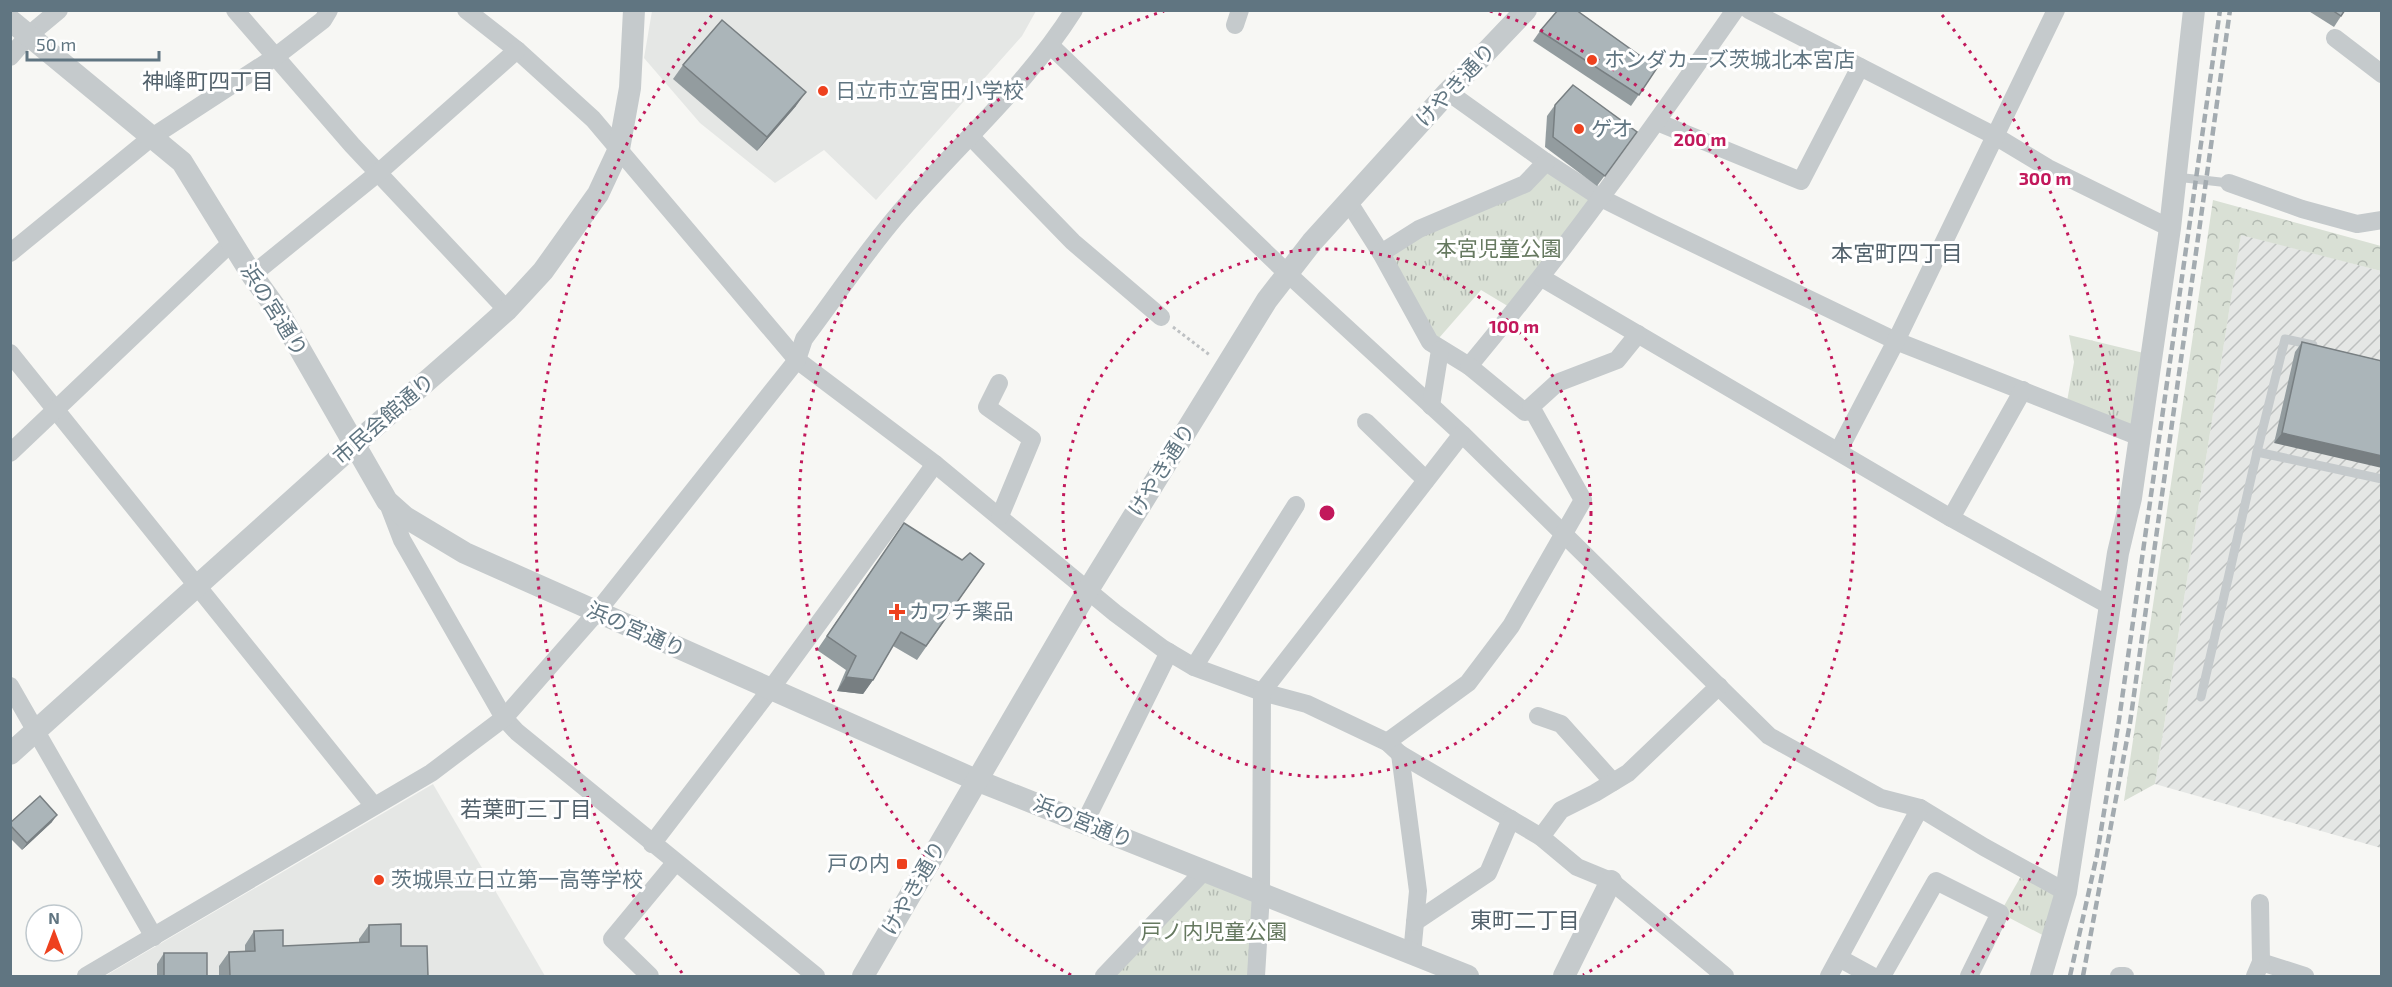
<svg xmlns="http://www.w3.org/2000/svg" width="2392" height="987" font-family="'Exo 2','Noto Sans JP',sans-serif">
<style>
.built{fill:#e5e7e5}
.industrial{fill:url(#industrial-furrows)}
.grass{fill:url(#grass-tufts)}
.forest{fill:url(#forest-crowns)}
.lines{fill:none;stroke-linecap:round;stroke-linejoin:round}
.path{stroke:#bec1c3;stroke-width:3;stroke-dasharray:3 3;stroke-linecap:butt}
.service{stroke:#c5cacc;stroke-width:9}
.minor{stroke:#c5cacc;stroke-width:18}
.tertiary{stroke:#c5cacc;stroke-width:22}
.rail{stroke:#a3abb0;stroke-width:4.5;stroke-dasharray:9 4.5;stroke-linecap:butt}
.wall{fill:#939c9f}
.shaded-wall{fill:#787f82}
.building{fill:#abb5b9;stroke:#787f82;stroke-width:1.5}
.ring{fill:none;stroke:#c2185b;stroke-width:3;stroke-dasharray:3 6}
.poi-dot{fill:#ee411e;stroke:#fff;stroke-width:2}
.labels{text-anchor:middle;stroke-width:6;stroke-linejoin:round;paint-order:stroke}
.poi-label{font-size:21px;fill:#607581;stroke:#fff;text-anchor:start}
.street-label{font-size:21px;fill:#607581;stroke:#fff}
.park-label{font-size:21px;fill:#667960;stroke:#fff}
.neighbourhood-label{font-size:22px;fill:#53626c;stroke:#fff}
.centre{fill:#c2185b;stroke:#fff;stroke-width:3}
.ring-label{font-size:18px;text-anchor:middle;font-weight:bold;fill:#c2185b;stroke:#fff;stroke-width:6;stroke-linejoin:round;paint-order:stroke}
</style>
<defs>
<pattern id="industrial-furrows" width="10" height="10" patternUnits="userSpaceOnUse" patternTransform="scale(1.5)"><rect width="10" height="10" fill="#e5e7e5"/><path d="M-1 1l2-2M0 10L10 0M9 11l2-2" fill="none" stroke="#bdc0bf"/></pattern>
<pattern id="grass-tufts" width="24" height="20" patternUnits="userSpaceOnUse" patternTransform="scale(1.5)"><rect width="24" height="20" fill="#d9e0d5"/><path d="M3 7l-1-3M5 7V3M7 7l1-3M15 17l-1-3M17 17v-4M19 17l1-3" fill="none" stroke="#b3bab2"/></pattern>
<pattern id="forest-crowns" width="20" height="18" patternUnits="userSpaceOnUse" patternTransform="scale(1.5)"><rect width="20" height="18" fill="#d9e0d5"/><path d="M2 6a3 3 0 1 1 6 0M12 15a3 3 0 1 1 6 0" fill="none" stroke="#b3bab2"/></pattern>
</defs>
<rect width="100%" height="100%" fill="#f7f7f4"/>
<g class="built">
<polygon points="652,11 1036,11 1022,36 876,200 824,150 775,183 700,123 644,58"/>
<polygon points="433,784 545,976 105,976"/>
</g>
<polygon class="industrial" points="2241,234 2381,271 2381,848 2155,784"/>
<g class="grass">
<polygon points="1548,171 1590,199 1511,308 1481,290 1439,338 1426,328 1387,257 1425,232"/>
<polygon points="2069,335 2152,355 2140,437 2066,407 2074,362"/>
<polygon points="2025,869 2066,892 2052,940 2000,913"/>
<polygon points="1205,879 1261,894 1256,976 1106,976"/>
</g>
<polygon class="forest" points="2213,200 2381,246 2381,271 2241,235 2155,784 2124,801"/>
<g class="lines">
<polyline class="path" points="1173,327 1211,356"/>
<g class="service">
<polyline points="2176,177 2229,183"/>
<polyline points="2313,345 2285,339 2257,452 2382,479"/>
<polyline points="2201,697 2257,452"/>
</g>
<g class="minor">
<polyline points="235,10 352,145 507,310"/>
<polyline points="466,10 517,50 593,119 797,360 935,464 1115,613 1162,648 1194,667 1262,692 1307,704 1387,742 1400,754 1541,837 1577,867 1611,881 1725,976"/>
<polyline points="1749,10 1995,136 2048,168 2170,228"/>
<polyline points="1235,25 1240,10"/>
<polyline points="2335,38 2382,74"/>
<polyline points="1051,46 1287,273 1462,434 1769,736 1881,798 1920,808 1984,847 2066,892"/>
<polyline points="10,57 29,35 59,10"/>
<polyline points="1448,92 1546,162 1601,198 1653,224 1896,341 2140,437"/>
<polyline points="1657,122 1801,181 1860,67"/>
<polyline points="971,137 1073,242 1161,317"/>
<polyline points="2229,183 2302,209 2357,224 2382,220"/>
<path d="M1348,201L1381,253L1430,342L1469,366C1564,252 1650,132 1735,10"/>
<polyline points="10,253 152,137 275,57 323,20 329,10"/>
<polyline points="1381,253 1419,229 1525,184 1546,162"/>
<polyline points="252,275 378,173 517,50"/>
<polyline points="1542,278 1951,518 2110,606"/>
<polyline points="10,353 374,806"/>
<polyline points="1469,366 1525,412 1557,383 1617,360 1638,334"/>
<polyline points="999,383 987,407 1032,439 1000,516"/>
<polyline points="1431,406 1440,350"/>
<polyline points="1366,422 1426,480"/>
<polyline points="1839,450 1896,341 2056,10"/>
<polyline points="10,453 232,242"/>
<polyline points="387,501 402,540 504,718 517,732 816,976"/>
<polyline points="1951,518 2023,390"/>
<polyline points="1194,667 1296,505"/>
<polyline points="10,686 154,937"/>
<polyline points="1538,716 1561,724 1613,782"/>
<polyline points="1387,742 1468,683 1511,626 1583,500 1531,407"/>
<polyline points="1400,754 1418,891 1412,954"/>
<polyline points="1085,822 1169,652"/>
<polyline points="1541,837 1561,810 1595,793 1628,773 1719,686"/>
<polyline points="652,844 770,690 935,464"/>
<polyline points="1415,922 1488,873 1511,819"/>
<polyline points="1839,958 1872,976"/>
<polyline points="2261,962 2305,976"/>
<path d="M86,976L431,773L504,718L597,612L797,360L804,339C834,299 863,256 895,218C954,148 1025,88 1074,10"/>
<polyline points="650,976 612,939 675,863"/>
<polyline points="1104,976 1204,871"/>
<polyline points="1256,976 1261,894 1262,692 1462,434"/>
<polyline points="1829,976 1920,808"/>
<polyline points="1882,976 1936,881 2000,913 1969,976"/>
<polyline points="2119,976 2125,976"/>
<polyline points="2255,976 2261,962 2260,903"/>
</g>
<g class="tertiary">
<polyline points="10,20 182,162 252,275 278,311 387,501 405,517 465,553 976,780 1468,976"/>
<polyline points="10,754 355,444 469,344 507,310 543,271 598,194 619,149 630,88 634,10"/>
<polyline points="863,976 1088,590 1267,300 1312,242 1448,92 1526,10"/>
<polyline points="1564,976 1611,881"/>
<polyline points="2041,976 2066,892 2118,553 2131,498 2170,228 2194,10"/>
</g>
<g class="rail">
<polyline points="2070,976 2097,855 2119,720 2220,10"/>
<polyline points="2083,976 2130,723 2230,10"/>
</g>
</g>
<g class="wall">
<polygon points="2307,10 2345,10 2334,27"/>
<polygon points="1540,31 1657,68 1631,106 1533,41"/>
<polygon points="683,65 796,106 757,151 673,79"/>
<polygon points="1555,105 1637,132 1597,186 1545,147 1547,116"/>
<polygon points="2302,342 2382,361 2274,443 2295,352"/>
<polygon points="904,523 962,560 984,564 917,660 893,646 873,680 863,694 837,691 846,670 817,650"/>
<polygon points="52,822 22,850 10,838 10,823"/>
<polygon points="369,925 401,946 428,976 219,976 219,966 229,952 245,952 245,945 254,931 283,946 359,943 359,939"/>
<polygon points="164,953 207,976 157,976 157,964"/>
</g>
<g class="shaded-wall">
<polygon points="806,92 796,106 757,151 767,137"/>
<polygon points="2282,433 2382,456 2382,468 2274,443"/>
<polygon points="846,677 873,680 863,694 837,691"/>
<polygon points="57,815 52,822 22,850 27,843"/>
</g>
<g class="building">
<polygon points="1558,10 1576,10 1657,68 1639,95 1540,31"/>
<polygon points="2332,10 2345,10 2341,16"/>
<polygon points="722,20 806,92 767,137 683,65"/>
<polygon points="1573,85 1637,132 1605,176 1553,137 1555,105"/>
<polygon points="2302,342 2382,361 2382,456 2282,433"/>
<polygon points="904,523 962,560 970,553 984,564 926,646 901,632 873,680 846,677 856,656 827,636"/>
<polygon points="40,796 57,815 27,843 10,825 10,823"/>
<polygon points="401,924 401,946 427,946 428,976 230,976 229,952 255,951 254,931 283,930 283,946 369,942 369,925"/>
<rect x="164" y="953" width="43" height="23"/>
</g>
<g class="ring">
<circle cx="1327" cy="513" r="264"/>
<path d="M1071 975A528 528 0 0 1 1164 11M1490 11A528 528 0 0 1 1583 975"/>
<path d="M682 973A792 792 0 0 1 712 15M1942 15A792 792 0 0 1 1972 973"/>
</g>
<g class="poi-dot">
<circle cx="1592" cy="60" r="6"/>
<circle cx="823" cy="91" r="6"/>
<circle cx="1579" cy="129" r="6"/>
<path d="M894 603h6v6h6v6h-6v6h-6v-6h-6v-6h6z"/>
<rect x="896" y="858" width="12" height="12" rx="3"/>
<circle cx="379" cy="880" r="6"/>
</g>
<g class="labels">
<g class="poi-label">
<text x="1604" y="67">ホンダカーズ茨城北本宮店</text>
<text x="835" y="98">日立市立宮田小学校</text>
<text x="1591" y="136">ゲオ</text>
<text x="909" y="619">カワチ薬品</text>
<text x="890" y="871" text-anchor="end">戸の内</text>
<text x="391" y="887">茨城県立日立第一高等学校</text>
</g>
<g class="street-label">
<text transform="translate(1456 85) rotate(-47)" y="7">けやき通り</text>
<text transform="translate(274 310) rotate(58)" y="7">浜の宮通り</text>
<text transform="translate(384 419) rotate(-41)" y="7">市民会館通り</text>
<text transform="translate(1162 470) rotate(-58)" y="7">けやき通り</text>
<text transform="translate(636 630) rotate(24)" y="7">浜の宮通り</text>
<text transform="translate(1083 822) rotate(22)" y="7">浜の宮通り</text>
<text transform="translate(914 888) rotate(-60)" y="7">けやき通り</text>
</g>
<g class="park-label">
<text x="1499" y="256">本宮児童公園</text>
<text x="1214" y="939">戸ノ内児童公園</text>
</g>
<g class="neighbourhood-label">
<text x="208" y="89">神峰町四丁目</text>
<text x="1897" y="261">本宮町四丁目</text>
<text x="526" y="817">若葉町三丁目</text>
<text x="1525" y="928">東町二丁目</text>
</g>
</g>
<circle cx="1327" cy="513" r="9" class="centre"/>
<g class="ring-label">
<text x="1700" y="146">200 m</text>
<text x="2045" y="185">300 m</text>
<text x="1514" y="333">100 m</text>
</g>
<rect width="2392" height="987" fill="none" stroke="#607581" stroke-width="24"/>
<g transform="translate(54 933)"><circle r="28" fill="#ffffff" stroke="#bfc8cd" stroke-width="1.5"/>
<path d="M0-4.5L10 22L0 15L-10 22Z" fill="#ee411e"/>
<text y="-9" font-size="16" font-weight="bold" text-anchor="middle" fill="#607581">N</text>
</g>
<path d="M27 51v9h132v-9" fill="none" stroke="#607581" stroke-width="3"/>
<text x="36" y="51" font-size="18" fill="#607581" stroke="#ffffff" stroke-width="4.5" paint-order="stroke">50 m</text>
</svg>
